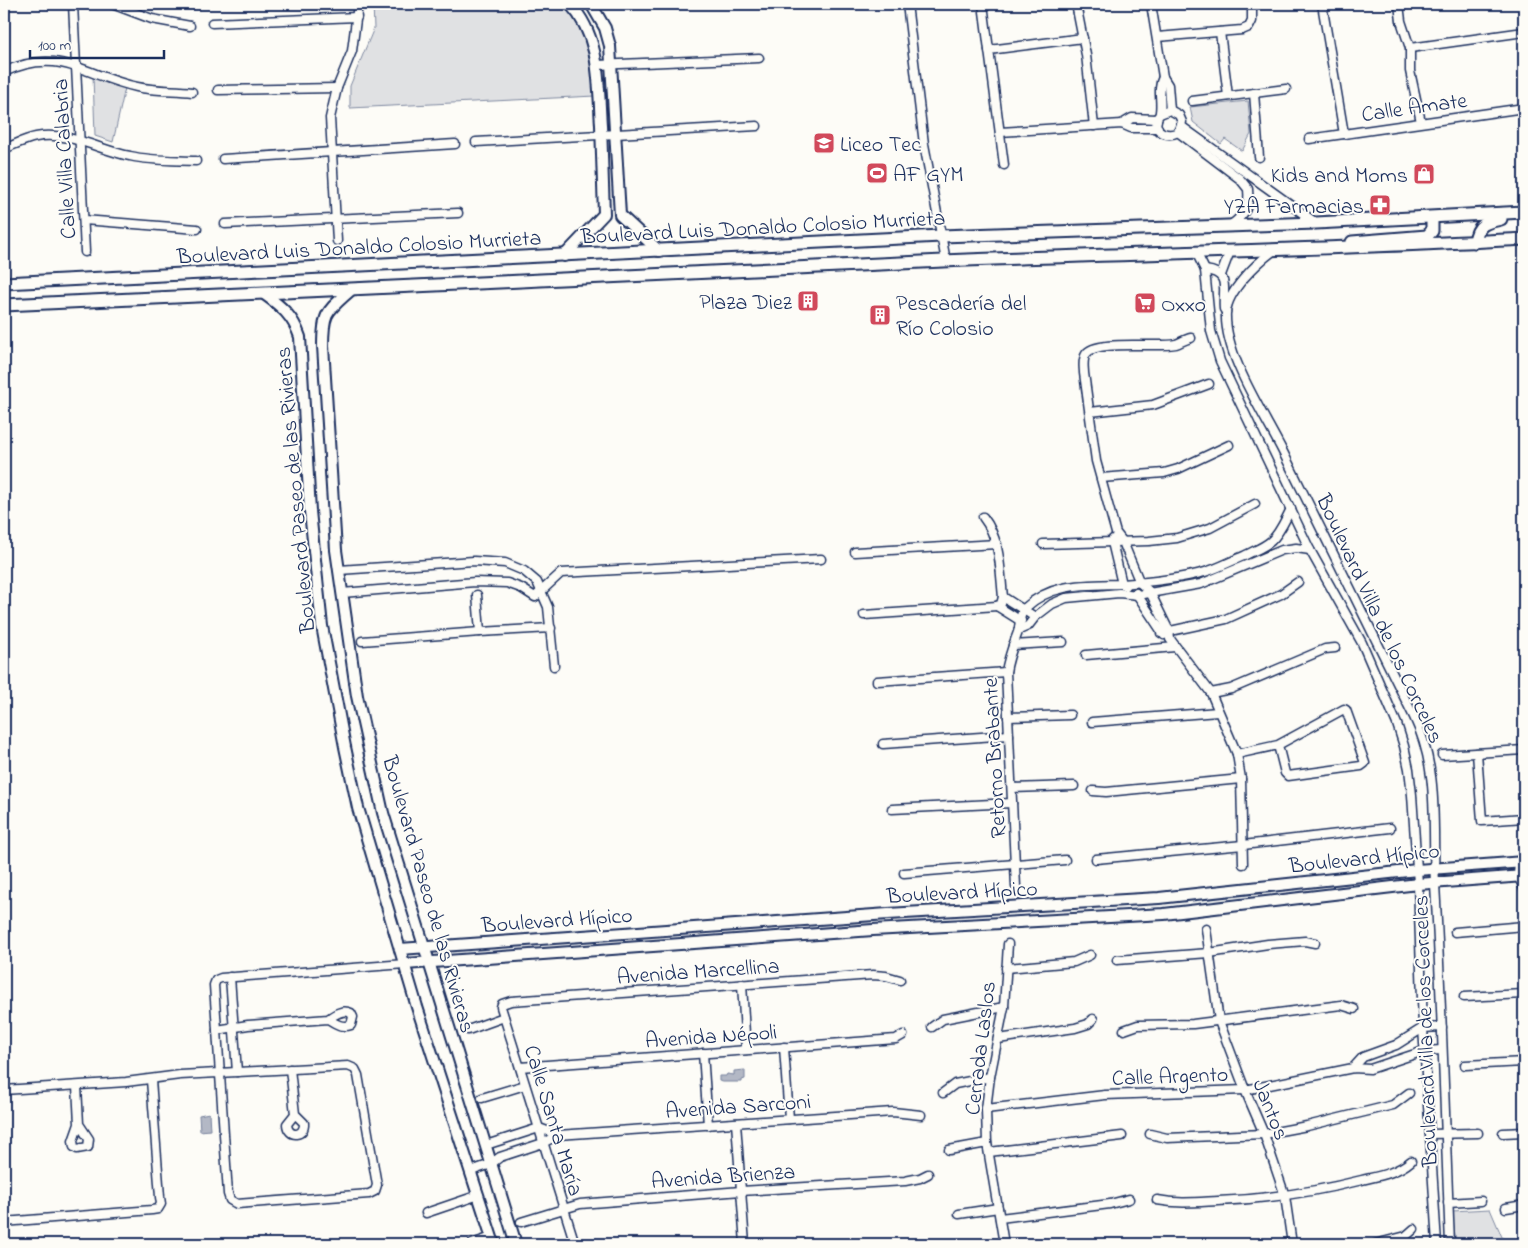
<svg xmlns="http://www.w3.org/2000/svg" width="1528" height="1248" font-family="'Indie Flower',sans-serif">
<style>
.green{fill:#e0e1e3;stroke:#7e88a0}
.water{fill:#b3b8c5;stroke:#76819c}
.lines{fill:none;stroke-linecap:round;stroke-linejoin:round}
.minor-casing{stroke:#1b2f5e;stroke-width:11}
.tertiary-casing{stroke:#1b2f5e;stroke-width:14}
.secondary-casing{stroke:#1b2f5e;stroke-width:15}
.minor{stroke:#fdfcf7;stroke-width:8}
.tertiary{stroke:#fdfcf7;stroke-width:10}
.secondary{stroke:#fdfcf7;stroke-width:11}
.labels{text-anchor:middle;stroke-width:4;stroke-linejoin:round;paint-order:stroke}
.street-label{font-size:22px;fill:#1b2f5e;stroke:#fdfcf7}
.poi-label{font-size:22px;fill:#1b2f5e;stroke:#fdfcf7;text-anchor:start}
</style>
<rect width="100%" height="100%" fill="#fdfcf7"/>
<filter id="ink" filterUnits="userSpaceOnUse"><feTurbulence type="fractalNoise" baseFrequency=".02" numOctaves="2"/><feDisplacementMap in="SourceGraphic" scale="10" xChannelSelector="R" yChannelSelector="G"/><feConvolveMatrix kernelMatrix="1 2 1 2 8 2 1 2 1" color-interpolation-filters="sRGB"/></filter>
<g filter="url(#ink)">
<g class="green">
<path d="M373,4H565C590,32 592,60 595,96L350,108V86L374,28Z"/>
<polygon points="93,75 125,88 113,142 95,136"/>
<polygon points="1248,101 1251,134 1242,151 1225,139 1221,144 1193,122 1190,107"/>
<polygon points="1490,1209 1505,1244 1456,1244 1452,1211"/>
</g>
<g class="water">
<polygon points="745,1070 745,1079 742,1080 742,1082 723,1082 719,1081 719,1076 726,1076 727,1074 734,1075 734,1071"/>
<polygon points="209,1113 210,1130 200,1131 199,1115"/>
</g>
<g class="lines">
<g class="minor-casing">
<g id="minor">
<polyline points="73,4 85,252"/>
<polyline points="112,4 152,19 190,26"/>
<polyline points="907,4 924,144 946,261"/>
<polyline points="983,4 1004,165"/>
<polyline points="1076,4 1086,55 1094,126"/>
<polyline points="1151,4 1163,77 1168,85 1170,110"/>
<polyline points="1322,4 1344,134"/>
<polyline points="1399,4 1401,21 1410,48 1410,71 1421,122"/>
<polyline points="212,23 357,17"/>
<polyline points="1220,32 1228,96"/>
<polyline points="1157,37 1242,30 1249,27 1252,21 1252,4"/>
<polyline points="1410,48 1524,32"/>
<polyline points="989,50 1083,38"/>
<polyline points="597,65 759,58"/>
<path d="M4,72C59,46 86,76 137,87C155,91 174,90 192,92"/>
<polyline points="218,90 337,88"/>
<polyline points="1254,93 1259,157"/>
<polyline points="1192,101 1286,89"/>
<path d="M1160,114L1170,110L1179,115L1182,122L1178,132C1169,137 1153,133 1157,120C1158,113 1159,119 1160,112C1162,100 1157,89 1163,77"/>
<polyline points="1122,124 1132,118 1157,119"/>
<polyline points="1181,126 1316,223"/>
<polyline points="1000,132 1122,124 1131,128 1158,128"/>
<path d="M1178,132L1240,179L1248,189C1250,208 1245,214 1231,225"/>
<polyline points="1309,139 1524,108"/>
<polyline points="476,142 757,126"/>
<path d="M4,149C14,145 25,139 36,137C68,131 100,150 130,156C152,161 174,160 196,161"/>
<polyline points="223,159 455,144"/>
<polyline points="84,220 197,229"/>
<polyline points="225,224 458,213"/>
<polyline points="337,241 330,118 337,88 352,51 358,4"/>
<path d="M1273,251C1257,263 1227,291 1226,313C1224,355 1264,414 1283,452C1326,540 1370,628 1414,717C1440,771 1432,826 1435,884C1442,1004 1445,1124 1450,1244"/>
<polyline points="1196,252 1205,270 1211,331 1220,361 1310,550 1362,643 1397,724 1404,746 1409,769 1412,795 1418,884 1423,1028 1437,1244"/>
<path d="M1205,270C1232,273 1222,290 1224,309L1226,312"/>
<polyline points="1221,275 1230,251"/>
<path d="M1191,338C1186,339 1181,342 1176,344C1158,348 1095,339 1086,354C1082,360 1084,368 1084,373L1096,461L1116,533L1123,542L1140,583L1150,592L1169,631L1170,639L1211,693L1237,754L1241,779L1243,864"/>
<polyline points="1090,412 1153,405 1209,384"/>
<polyline points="1101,478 1164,473 1178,469 1229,445"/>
<path d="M983,517C1001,540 1000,570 1003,597L1001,604L997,606"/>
<polyline points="1113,539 1112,542 1122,584 1126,586"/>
<polyline points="1043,544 1149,541 1177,538 1210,528 1255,504"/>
<polyline points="855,552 997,544"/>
<polyline points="339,570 474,561 505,563 524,571 537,582 548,607 554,666"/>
<polyline points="342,593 475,582 507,583 521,588 535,597 561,573 821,559"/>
<polyline points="1136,593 1164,635"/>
<polyline points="477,595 480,632 551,628"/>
<polyline points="1003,597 1035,617"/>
<polyline points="997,606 1021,621"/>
<polyline points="864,615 997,606"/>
<polyline points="1019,630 1028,626 1035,617 1052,604 1066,598 1119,593 1138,595 1201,584 1282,550 1296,548 1310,550"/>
<polyline points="1161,633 1226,619 1281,594 1298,582"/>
<polyline points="362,641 480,632"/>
<polyline points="1013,645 1063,642"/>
<polyline points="1086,655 1175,647"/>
<polyline points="877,681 1006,672"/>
<polyline points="1211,693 1231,689 1325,649 1335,648"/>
<polyline points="1008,717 1070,715"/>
<polyline points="1092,722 1218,712"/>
<polyline points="883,744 1009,735"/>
<polyline points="1477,753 1482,821 1524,818"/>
<polyline points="1237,754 1278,745 1344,709 1346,710 1365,763 1361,766 1288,776 1285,773 1278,745"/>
<polyline points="1442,755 1524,750"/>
<polyline points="1012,788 1074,786"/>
<polyline points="1093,791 1106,792 1241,779"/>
<polyline points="892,809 1012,803"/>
<polyline points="1096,859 1243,845 1390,828"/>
<polyline points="1519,862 1518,876 1524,888"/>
<polyline points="904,873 1065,860"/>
<path d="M1016,887L1006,672C1008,658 1013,646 1018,632C1021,623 1018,616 1025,608C1052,582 1088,585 1122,584C1150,582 1179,579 1205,572C1219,568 1231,561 1244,556C1253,551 1263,548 1271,541C1280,533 1285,520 1291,509"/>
<polyline points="1206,929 1219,1021 1245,1090 1264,1134 1285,1196 1292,1244"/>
<polyline points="1455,932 1524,926"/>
<polyline points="1117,960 1209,953 1268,944 1305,941 1315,943"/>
<polyline points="1006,968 1074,962 1090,955"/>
<polyline points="230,977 237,1072"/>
<polyline points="742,984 746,1050"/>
<polyline points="1464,997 1524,994"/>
<polyline points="932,1027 943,1019 1004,1007"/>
<path d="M217,1030L248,1025L328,1019C335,1014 343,1009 351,1013L353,1017L351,1025C342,1028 336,1024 328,1019"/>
<polyline points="468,1030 504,1017"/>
<polyline points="1124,1030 1138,1025 1193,1024 1341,1005 1354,1009"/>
<polyline points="998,1039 1075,1028 1088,1024 1093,1019"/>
<polyline points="784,1047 789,1119"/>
<polyline points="703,1053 708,1125"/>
<polyline points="1465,1065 1524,1062"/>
<polyline points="520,1067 896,1039 903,1035"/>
<polyline points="1353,1068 1363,1057 1396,1045 1423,1028 1442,1027"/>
<path d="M290,1069L295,1114L304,1123C305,1137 288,1138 287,1124L295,1114"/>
<polyline points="77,1086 79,1124 73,1141 74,1147 77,1149 88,1147 89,1139 79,1124"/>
<path d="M4,1090L126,1082L180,1075L237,1072L348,1066L355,1069L358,1075L377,1185L375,1191L369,1194L237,1204L230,1200L228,1194C223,1124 219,1055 214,985L216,980L221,978L405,964"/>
<polyline points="943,1093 955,1084 990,1077"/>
<polyline points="482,1098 525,1085"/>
<polyline points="986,1109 1105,1095 1245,1090 1353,1068 1370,1069 1424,1051 1442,1050"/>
<polyline points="736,1123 745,1244"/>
<polyline points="1503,1133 1524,1132"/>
<polyline points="1150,1134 1167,1138 1264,1134 1307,1126 1393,1105 1409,1093"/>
<polyline points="1430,1134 1478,1133"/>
<polyline points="486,1145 539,1128 558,1135 893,1112 921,1115"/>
<polyline points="949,1150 987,1143"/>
<polyline points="989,1152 1122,1136"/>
<polyline points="471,1171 491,1164 500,1157 543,1143 558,1135"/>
<path d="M1157,1200C1178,1204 1197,1202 1218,1201C1267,1199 1315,1192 1362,1180C1379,1176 1397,1173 1411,1161"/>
<polyline points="1448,1203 1481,1201"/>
<polyline points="1506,1208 1524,1205"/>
<polyline points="426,1213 479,1195"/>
<polyline points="959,1214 998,1208"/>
<polyline points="1000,1218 1110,1204 1129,1199"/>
<polyline points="4,1222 152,1210 158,1209 161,1204 160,1197 151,1080"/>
<polyline points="521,1222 580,1204 741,1191 905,1181 920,1178 928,1174"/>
<polyline points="472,1244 492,1237"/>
<polyline points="575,1244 501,1007 502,1004 511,1001 873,975 886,976 900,980"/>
<polyline points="1004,1244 987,1143 986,1109 990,1077 1004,1007 1008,944"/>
<polyline points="1375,1244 1406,1236 1414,1229"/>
</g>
</g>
<g class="tertiary-casing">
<g id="tertiary">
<polyline points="591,4 605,28 610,46 620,215 659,251"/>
<path d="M564,256L604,214C603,185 602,155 601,125C598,83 601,37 570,4"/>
<path d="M352,289C327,312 323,311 323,346L336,550L357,696L383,813L516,1244"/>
<path d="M264,294C281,306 293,316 300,337L310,511L315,560L322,626L345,747L358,808L417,1007L494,1244"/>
<polyline points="400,949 888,914 1159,898 1417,870 1524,862"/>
<polyline points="405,964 873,930 1164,914 1418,884 1524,876"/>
</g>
</g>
<g class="secondary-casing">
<g id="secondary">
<polyline points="1352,242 1427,236 1432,231 1432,218"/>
<path d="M1475,242C1477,224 1486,222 1501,219"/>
<polyline points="4,283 941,236 1316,223 1524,212"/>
<path d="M4,305C317,292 630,275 943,261C1137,253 1331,250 1524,239"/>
</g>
</g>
<use href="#minor" class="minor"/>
<use href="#tertiary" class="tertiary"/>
<use href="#secondary" class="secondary"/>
</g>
</g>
<defs>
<g id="school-square" transform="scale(1.125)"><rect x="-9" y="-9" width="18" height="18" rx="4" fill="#d1495b" stroke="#fdfcf7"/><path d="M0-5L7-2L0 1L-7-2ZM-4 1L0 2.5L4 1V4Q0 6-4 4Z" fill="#fff"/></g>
<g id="stadium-square" transform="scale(1.125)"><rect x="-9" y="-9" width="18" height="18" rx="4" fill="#d1495b" stroke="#fdfcf7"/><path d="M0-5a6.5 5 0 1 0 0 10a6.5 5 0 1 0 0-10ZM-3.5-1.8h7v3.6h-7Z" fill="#fff"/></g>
<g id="shop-square" transform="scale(1.125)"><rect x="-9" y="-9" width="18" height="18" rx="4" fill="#d1495b" stroke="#fdfcf7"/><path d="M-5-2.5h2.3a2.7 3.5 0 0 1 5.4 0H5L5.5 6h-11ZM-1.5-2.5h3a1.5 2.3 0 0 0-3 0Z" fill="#fff"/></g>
<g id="pharmacy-square" transform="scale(1.125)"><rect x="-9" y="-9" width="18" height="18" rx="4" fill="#d1495b" stroke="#fdfcf7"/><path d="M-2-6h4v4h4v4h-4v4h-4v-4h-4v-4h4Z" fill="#fff"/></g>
<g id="building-square" transform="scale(1.125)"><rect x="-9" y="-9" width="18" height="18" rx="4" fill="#d1495b" stroke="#fdfcf7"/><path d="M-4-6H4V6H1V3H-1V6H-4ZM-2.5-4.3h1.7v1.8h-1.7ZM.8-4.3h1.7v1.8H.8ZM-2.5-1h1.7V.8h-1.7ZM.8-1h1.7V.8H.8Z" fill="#fff"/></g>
<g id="supermarket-square" transform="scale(1.125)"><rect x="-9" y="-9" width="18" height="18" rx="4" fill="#d1495b" stroke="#fdfcf7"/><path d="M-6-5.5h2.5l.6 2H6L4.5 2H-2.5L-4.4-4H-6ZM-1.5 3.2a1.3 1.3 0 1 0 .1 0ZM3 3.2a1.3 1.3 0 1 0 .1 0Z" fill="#fff"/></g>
</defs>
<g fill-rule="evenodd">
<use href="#school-square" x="824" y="143"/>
<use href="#stadium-square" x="877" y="173"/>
<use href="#shop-square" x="1424" y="174"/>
<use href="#pharmacy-square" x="1380" y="205"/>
<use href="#building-square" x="808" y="301"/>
<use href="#supermarket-square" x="1145" y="303"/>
<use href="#building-square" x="880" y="315"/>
</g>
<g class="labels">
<g class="street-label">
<text transform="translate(1414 106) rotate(-8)" y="8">Calle Amate</text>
<text transform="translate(63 159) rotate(-93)" y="8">Calle Villa Calabria</text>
<text transform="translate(763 226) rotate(-3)" y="8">Boulevard Luis Donaldo Colosio Murrieta</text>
<text transform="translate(359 246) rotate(-3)" y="8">Boulevard Luis Donaldo Colosio Murrieta</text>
<text transform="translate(294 490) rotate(-95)" y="8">Boulevard Paseo de las Rivieras</text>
<text transform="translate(1381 618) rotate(65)" y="8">Boulevard Villa de los Corceles</text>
<text transform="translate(993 758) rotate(-93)" y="8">Retorno Brabante</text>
<text transform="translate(1364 857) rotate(-6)" y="8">Boulevard Hípico</text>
<text transform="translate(962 891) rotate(-3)" y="8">Boulevard Hípico</text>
<text transform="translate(430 894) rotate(74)" y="8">Boulevard Paseo de las Rivieras</text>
<text transform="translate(557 919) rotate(-4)" y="8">Boulevard Hípico</text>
<text transform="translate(698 970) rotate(-4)" y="8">Avenida Marcellina</text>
<text transform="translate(1424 1031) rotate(-92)" y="8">Boulevard Villa de los Corceles</text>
<text transform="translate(711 1035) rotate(-4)" y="8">Avenida Népoli</text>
<text transform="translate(979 1048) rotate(-83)" y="8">Cerrada Laslos</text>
<text transform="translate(1170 1075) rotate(-2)" y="8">Calle Argento</text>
<text transform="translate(738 1105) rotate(-4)" y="8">Avenida Sarconi</text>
<text transform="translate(1272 1109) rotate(68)" y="8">Jantos</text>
<text transform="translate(555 1120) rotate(73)" y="8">Calle Santa María</text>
<text transform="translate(723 1175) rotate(-4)" y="8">Avenida Brienza</text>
</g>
<g class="poi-label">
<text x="840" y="151">Liceo Tec</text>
<text x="893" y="181">AF GYM</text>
<text x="1408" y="182" text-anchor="end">Kids and Moms</text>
<text x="1364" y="213" text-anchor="end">YZA Farmacias</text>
<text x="792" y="309" text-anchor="end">Plaza Diez</text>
<text x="896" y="310">Pescadería del<tspan x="896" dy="25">Río Colosio</tspan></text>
<text x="1161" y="311">Oxxo</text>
</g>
</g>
<rect width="1528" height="1248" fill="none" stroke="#fdfcf7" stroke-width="20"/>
<rect x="10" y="10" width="1508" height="1228" fill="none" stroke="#1b2f5e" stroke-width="2" filter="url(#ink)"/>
<path d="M30 50v8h134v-8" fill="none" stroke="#1b2f5e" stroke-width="2.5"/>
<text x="38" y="50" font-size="15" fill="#1b2f5e" stroke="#fdfcf7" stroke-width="4" paint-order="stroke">100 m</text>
</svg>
